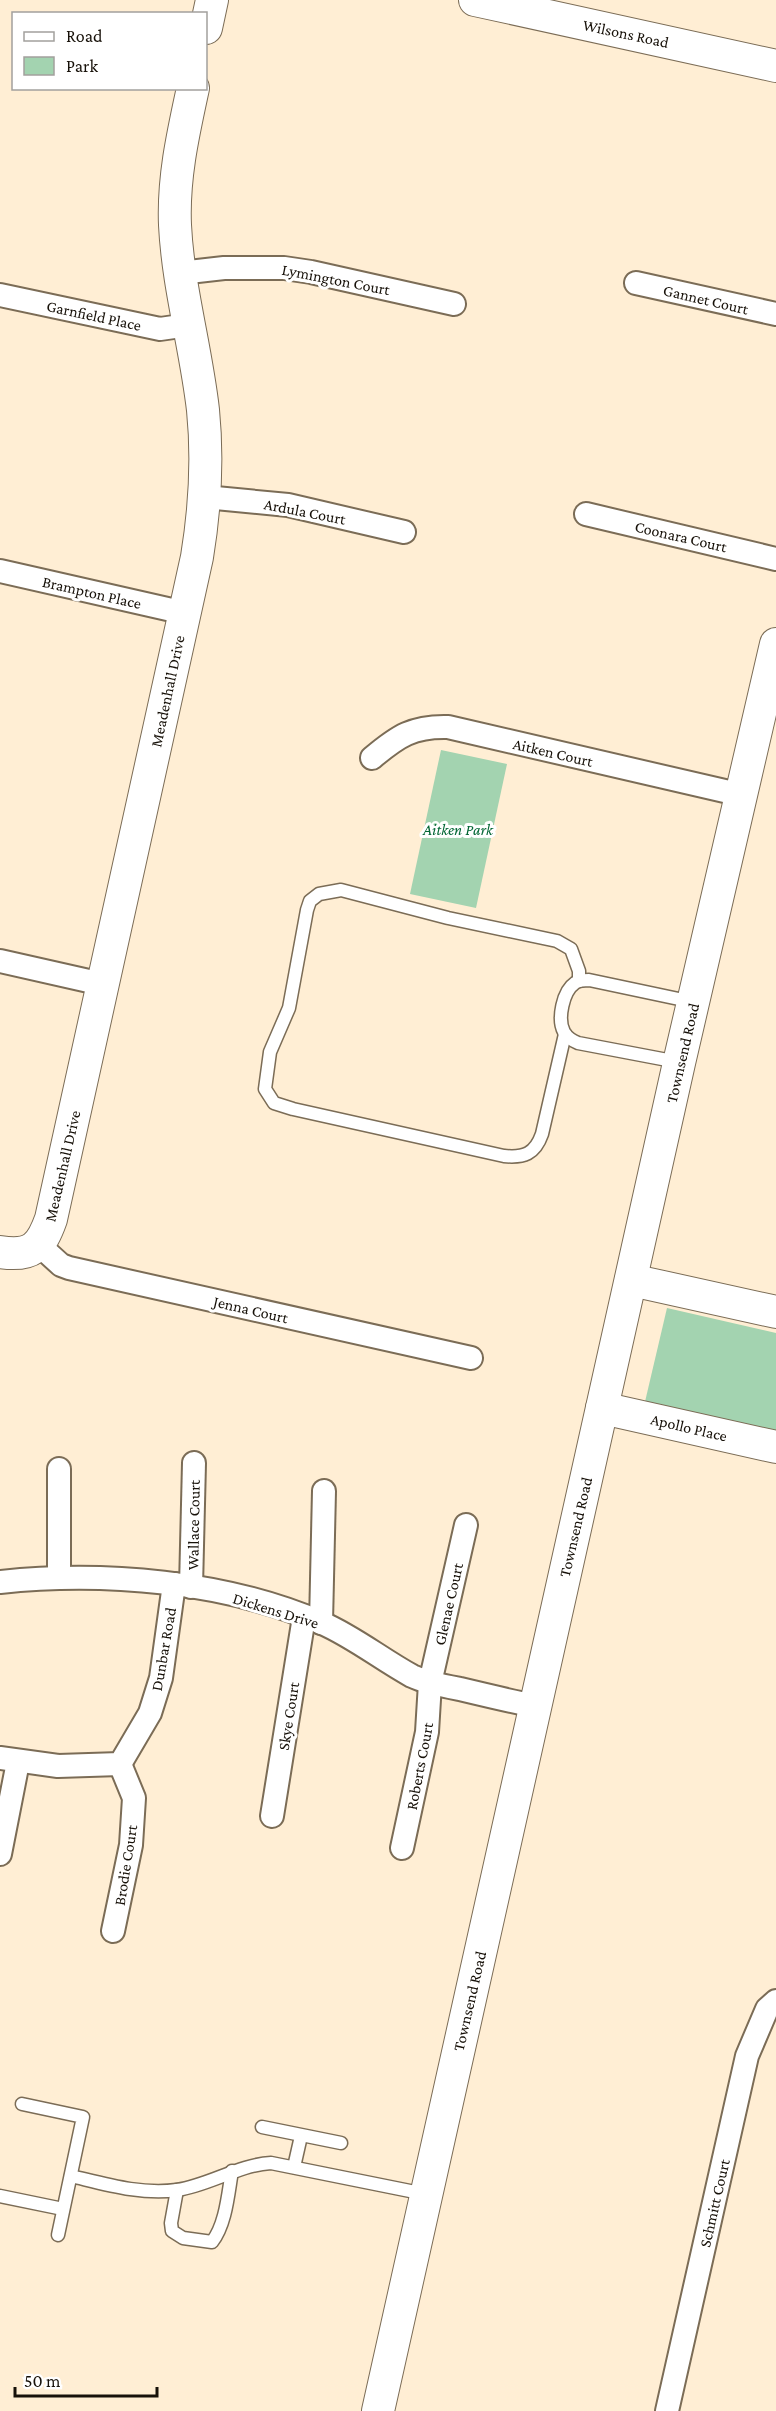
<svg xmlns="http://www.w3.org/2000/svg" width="776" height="2411" font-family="'Crimson Pro',serif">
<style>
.green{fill:#a3d3b0}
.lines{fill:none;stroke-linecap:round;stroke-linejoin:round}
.lane-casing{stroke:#7b6c56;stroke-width:15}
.street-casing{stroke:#7b6c56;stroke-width:26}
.secondary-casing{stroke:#7b6c56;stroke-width:34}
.lane{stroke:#fff;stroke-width:12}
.street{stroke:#fff;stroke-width:22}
.secondary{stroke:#fff;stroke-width:32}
.labels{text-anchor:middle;stroke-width:6;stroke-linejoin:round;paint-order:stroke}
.street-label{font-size:16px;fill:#171109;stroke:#fff}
.park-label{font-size:16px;font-style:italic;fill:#026634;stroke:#fff}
</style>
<rect width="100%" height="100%" fill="#ffeed4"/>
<g class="green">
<polygon points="441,750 507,764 476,908 410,894"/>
<polygon points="667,1308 776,1333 776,1436 644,1406"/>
</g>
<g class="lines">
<g class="lane-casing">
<g id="lane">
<path d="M565,1034L542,1134C535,1154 524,1158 504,1156L293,1109L274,1103L265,1089L270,1052L289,1008L307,910L310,901L319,894L341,890L448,918L557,941L571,949L579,971V981"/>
<path d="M678,1062L578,1043C573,1041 567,1037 564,1032C557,1019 563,991 575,983C579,980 584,980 589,980L693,1002"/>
<polyline points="22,2104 83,2117 58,2235"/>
<polyline points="262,2127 341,2143"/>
<polyline points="294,2167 301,2136"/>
<path d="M71,2176C105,2184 141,2195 177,2190C210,2185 238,2165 271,2163L425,2194"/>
<path d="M177,2190L171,2223L172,2231L183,2238L212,2242C226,2224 228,2194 232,2171"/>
<polyline points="0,2196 63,2209"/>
</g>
</g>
<g class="street-casing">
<g id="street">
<polyline points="180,273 224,268 284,268 311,272 454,304"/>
<polyline points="636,283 776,314"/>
<polyline points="0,295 160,329 188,325"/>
<polyline points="205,497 288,505 404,532"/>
<polyline points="586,514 776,559"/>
<polyline points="0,571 185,613"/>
<path d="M372,758C398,736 413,726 448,727L742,795"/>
<polyline points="0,961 102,984"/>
<polyline points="39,1245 61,1265 69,1268 471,1358"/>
<polyline points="59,1469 59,1578"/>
<path d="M0,1582C103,1571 226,1581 322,1623C354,1637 381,1659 412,1676C427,1683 444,1686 460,1689C485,1695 510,1701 535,1706"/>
<polyline points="191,1587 194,1463"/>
<polyline points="321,1623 324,1491"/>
<polyline points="0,1758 58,1766 120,1764 150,1713 161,1678 174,1584"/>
<polyline points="272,1816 304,1617"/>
<polyline points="402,1848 427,1732 430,1683 466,1525"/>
<polyline points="0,1854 18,1762"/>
<polyline points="113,1931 131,1845 134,1798 120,1764"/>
<polyline points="667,2411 747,2056 767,2009 776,2001"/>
</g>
</g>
<g class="secondary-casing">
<g id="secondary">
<polyline points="475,0 776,66"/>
<polyline points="206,28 212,0"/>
<path d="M0,1252C32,1257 41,1247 51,1219L197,557C205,508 208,460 203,410C196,348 178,287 175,225C173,178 183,134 193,88"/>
<polyline points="631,1280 776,1312"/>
<polyline points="602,1408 776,1447"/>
<polyline points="378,2411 679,1063 776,644"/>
</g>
</g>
<use href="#lane" class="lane"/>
<use href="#street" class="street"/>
<use href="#secondary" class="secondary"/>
</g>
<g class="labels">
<g class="street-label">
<text transform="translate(626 33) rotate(12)" y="6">Wilsons Road</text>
<text transform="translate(336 279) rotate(11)" y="6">Lymington Court</text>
<text transform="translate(706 299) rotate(13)" y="6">Gannet Court</text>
<text transform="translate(94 315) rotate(12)" y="6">Garnfield Place</text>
<text transform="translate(305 511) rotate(11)" y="6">Ardula Court</text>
<text transform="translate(681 536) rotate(13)" y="6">Coonara Court</text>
<text transform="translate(92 592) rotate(13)" y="6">Brampton Place</text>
<text transform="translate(167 691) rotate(-78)" y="6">Meadenhall Drive</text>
<text transform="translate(553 752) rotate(13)" y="6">Aitken Court</text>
<text transform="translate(682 1053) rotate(-77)" y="6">Townsend Road</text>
<text transform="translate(62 1166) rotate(-77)" y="6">Meadenhall Drive</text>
<text transform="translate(251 1309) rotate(13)" y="6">Jenna Court</text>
<text transform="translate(689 1427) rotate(13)" y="6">Apollo Place</text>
<text transform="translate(193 1525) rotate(-89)" y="6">Wallace Court</text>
<text transform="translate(575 1527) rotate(-77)" y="6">Townsend Road</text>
<text transform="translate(448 1604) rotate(-77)" y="6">Glenae Court</text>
<text transform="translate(276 1610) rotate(17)" y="6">Dickens Drive</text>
<text transform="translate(163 1649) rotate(-80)" y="6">Dunbar Road</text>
<text transform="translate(288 1716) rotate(-81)" y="6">Skye Court</text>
<text transform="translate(419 1766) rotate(-79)" y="6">Roberts Court</text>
<text transform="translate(125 1865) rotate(-81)" y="6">Brodie Court</text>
<text transform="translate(469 2001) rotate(-77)" y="6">Townsend Road</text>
<text transform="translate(714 2203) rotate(-77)" y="6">Schmitt Court</text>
</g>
<g class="park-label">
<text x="458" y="835">Aitken Park</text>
</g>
</g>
<rect x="12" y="12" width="195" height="78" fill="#ffffff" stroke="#a2a09d" stroke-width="1.5"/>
<rect x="24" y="32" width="30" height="9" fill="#ffffff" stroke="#a2a09d" stroke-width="1.5"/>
<text x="66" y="42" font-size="18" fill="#171109">Road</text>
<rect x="24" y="57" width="30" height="18" fill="#a3d3b0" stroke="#a2a09d" stroke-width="1.5"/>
<text x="66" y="72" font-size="18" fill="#171109">Park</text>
<path d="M15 2387v9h142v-9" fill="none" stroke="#171109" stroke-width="3"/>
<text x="24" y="2387" font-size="18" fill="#171109" stroke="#ffffff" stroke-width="4.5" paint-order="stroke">50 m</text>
</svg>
